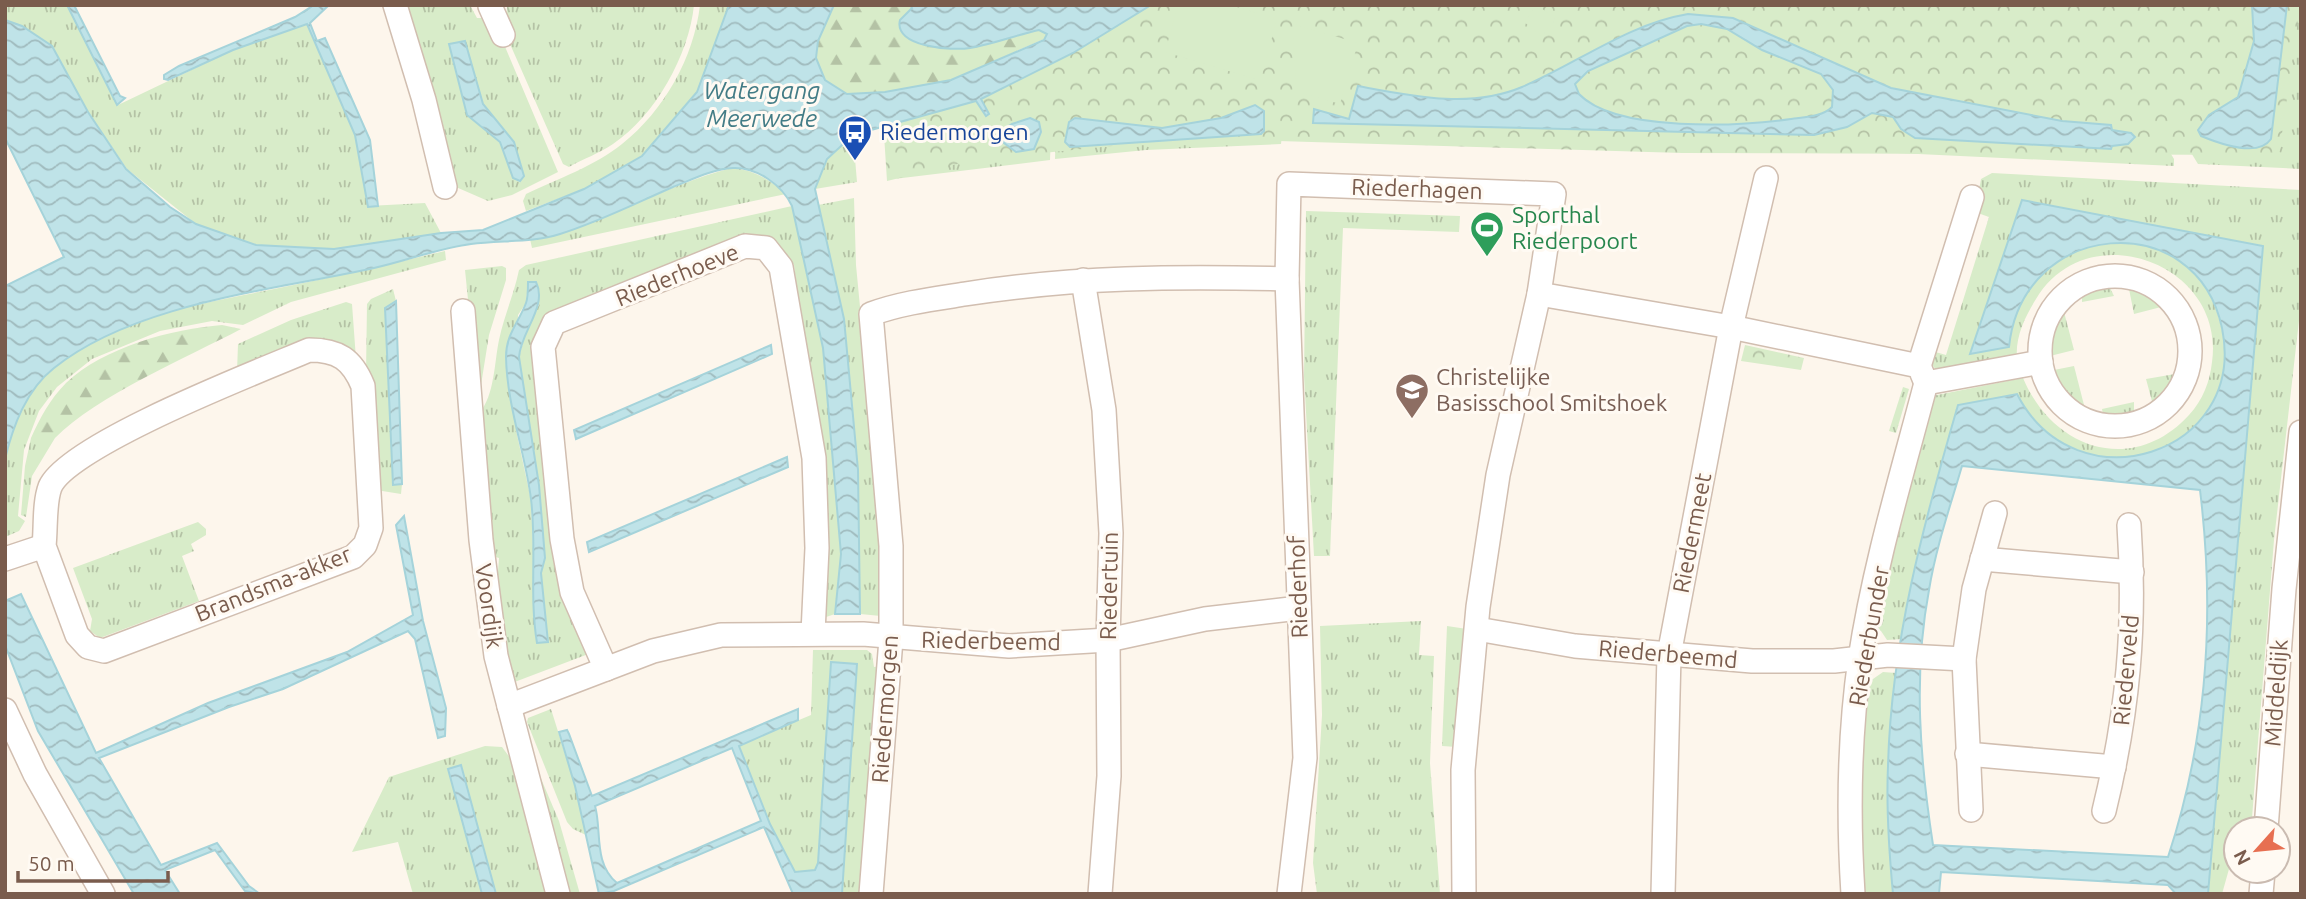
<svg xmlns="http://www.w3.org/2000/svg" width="2306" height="899" font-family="Ubuntu,sans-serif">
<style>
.grass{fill:url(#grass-tufts);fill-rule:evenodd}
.forest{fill:url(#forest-firs)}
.park{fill:url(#park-crowns)}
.garden{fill:#d8ecc9}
.water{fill:url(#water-waves);stroke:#a5d3da;stroke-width:2;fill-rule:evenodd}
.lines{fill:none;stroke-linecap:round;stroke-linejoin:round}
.street-casing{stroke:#d1beb0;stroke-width:26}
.street{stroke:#fff;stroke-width:23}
.labels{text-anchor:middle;stroke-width:6;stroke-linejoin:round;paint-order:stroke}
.transit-label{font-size:23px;fill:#164399;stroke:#fffaf3;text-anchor:start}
.street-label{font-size:23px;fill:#7a5c4d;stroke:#fffaf3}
.leisure-label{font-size:23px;fill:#27864d;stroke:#fffaf3;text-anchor:start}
.education-label{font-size:23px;fill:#785e54;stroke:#fffaf3;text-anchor:start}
.water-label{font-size:24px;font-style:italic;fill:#437c86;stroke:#fffaf3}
</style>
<defs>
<pattern id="grass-tufts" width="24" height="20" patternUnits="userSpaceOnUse" patternTransform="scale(1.75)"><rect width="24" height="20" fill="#d8ecc9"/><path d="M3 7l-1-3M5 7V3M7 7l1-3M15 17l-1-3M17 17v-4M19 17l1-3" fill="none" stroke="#b4c2a5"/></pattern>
<pattern id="forest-firs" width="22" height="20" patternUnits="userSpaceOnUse" patternTransform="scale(1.75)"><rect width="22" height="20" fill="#d8ecc9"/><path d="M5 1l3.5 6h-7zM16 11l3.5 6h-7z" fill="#b4c2a5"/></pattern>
<pattern id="park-crowns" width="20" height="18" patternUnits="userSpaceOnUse" patternTransform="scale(1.75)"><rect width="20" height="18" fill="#d8ecc9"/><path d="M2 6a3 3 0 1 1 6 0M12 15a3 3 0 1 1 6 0" fill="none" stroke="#b4c2a5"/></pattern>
<pattern id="water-waves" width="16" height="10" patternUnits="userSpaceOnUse" patternTransform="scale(1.75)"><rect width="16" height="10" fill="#bfe3e8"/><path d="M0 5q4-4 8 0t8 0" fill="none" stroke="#a0bbbe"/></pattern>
</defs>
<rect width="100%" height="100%" fill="#fdf6ec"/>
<g class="grass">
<polygon points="5,5 67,5 118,105 233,50 307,24 355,135 368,206 425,203 441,233 334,249 256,245 196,224 127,169 88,112 22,26 5,20"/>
<path d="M405,5H470L477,18H485L495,23L558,172L512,195L488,201L449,184ZM465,41L483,104L501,126L507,160L500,142L467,115L449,45Z"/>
<path d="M512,5H694C689,55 655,116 613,144C600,153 583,159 569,167L563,164L506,35L507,7Z"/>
<path d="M700,5H729L697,92L642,156L584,189L526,211L523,201L526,194C557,179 595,166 622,144C664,111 694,57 700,5Z"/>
<polygon points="2287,5 2301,5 2301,169 2198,164 2164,109"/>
<polygon points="2151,121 2174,159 2174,166 1876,152"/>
<polygon points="1283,125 1281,144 1146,150 1055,159 1056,128"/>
<polygon points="1051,133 1050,160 894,179"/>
<polygon points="853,135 857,182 815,189 827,159"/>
<path d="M732,168C754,170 769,179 786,194L532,248L530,239C600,228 662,185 732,168Z"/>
<path d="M1992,173L2301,190V303L2274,540L2252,818L2244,829H2236V844L2222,894H2208L2263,246L2022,201L2008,347C2023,217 2199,206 2222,331C2245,457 2076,507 2017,394L1958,405L1924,530L1902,639L1887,640L1881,631L1874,630L1885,572L1932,396L2023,378C2053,450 2133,476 2189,415C2203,400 2210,381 2212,362C2226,263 2087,213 2036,299C2025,317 2015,337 2017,359L1936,370L1931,363L1932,351L1946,355L1989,217L1975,212L1981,179Z"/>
<polygon points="854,198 856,265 877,484 881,616 860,614 858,470 818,205"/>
<path d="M792,206L823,348L841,554L835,614L826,617L811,404L794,265L776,242L756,235L725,242L595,297L539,333L591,653L512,683L496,598L499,558L489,555L479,414C495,394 494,364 499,340C504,316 514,294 519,270L526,265ZM528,283L539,305L529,322L519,357L539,485L545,557L541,572L547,642L537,643L531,500L516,430L518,315L526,303Z"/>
<polygon points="1306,211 1460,216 1459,232 1343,228 1330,556 1314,556 1304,376"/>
<path d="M445,251L446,260L291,302L243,325L212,321L160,331L92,359L57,387L39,411L24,450L18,516L25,521L19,531L5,537C5,501 0,460 14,426C22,406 35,384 51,369C111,315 204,304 279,288C335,277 390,264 445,251Z"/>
<polygon points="502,266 506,268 506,280 489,335 481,385 477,388 465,270"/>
<polygon points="2108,284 2114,296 2082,302 2082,292"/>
<polygon points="2133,285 2151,293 2165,306 2134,314 2129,289"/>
<polygon points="393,289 396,301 385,308 393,485 402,484 401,494 376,490 366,373 367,304 371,299"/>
<polygon points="346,302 352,304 356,359 346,349 237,372 238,344 291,320"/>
<polygon points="2064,312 2074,350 2046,357 2049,338"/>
<polygon points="2074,366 2084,405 2082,407 2060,390 2049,371"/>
<path d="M2175,374L2178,379C2173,390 2165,402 2153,405L2146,379Z"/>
<polygon points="1903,387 1909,389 1896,433 1889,431"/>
<polygon points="2134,402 2134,417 2111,419 2103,414 2102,409"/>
<polygon points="31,438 55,438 32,476 26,517 21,515 25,466"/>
<polygon points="198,522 206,529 206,535 191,544 194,551 182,556 199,601 100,638 90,631 92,619 73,568"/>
<polygon points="1421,621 1419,655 1434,656 1430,763 1440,894 1317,894 1313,863 1322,715 1320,626"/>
<polygon points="1447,626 1467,629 1457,747 1442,746"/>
<polygon points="813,650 867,650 872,654 874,667 881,666 860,894 842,894 847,790 815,870 795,872 770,824 739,745 811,715"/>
<path d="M1883,672L1896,673C1888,748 1887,819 1893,894H1860L1858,814L1866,678L1873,679Z"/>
<polygon points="551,709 575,786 586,835 573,829 567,822 527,722 528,718"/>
<polygon points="485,746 502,747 511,759 547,894 496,894 460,765 449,769 482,894 413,894 398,842 352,852 389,777"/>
<polygon points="531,755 559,821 580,894 565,894"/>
</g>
<g class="forest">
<polygon points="834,5 910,5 966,49 1039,30 1047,34 1044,39 951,80 885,92 847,94 825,80 816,58 818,41"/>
<path d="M222,325L241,329C188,357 96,396 55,438H31C40,418 50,399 66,383C104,347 172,329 222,325Z"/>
</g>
<g class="park">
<polygon points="1151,5 2300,5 2279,155 1682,153 1243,140 1122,145 974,160 887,181 883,119 1073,53"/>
<polygon points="1745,345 1804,358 1801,370 1741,361"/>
</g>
<g class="garden">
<polygon points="1178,5 1230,5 1277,19 1261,78 1255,79 1165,52"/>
<polygon points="1537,5 1556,19 1542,36 1524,22"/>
<polygon points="1293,24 1358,43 1340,104 1296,91"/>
</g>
<g class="water">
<polygon points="67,5 74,5 120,96 125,98 117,105"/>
<polygon points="314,5 329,5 310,23 317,41 325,38 370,140 378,206 368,207 355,135 307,24 233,50 168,80 164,79 164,75 179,66 295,17"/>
<path d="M729,5H834L818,41L816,58L825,80L847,94L885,92L951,80L1044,40L1047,34L1039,30C1016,35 994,44 970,48C952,51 893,47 900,20L912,8L910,5H1151L1073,53L981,99L989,114L986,116L976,101L853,135L827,159L815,189L844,319L858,470L860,614H835L841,554L823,348L792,206C782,185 757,167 733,168C713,169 691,180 673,187C636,203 599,222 560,234C533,243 500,240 471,244C439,248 406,261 374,268C274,290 135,303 54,368C26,390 13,426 5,459V286L64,257L5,138V20L22,26L52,46L88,112L126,169L170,207L196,224L256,245L334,249L441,233L483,230L584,189L642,156L697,92Z"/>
<path d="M2252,5H2287L2271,139C2258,158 2218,143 2201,136L2198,130L2209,115L2238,97L2254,41Z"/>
<path d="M1688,14L1733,18L1891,88L2062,121L2111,125L2112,130L2131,133L2135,137L2128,144L2112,146L2111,149L1915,138L1901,129L1893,117L1872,113L1847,127L1814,135L1313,123L1314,109L1349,119L1358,86C1412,96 1470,109 1522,87C1578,63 1628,24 1688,14ZM1701,24L1727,29L1762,50L1821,74L1833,90L1832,107C1822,117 1804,117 1791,119C1741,126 1616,133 1579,94L1575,84L1588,71L1687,26Z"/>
<polygon points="465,41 483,104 514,142 524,176 520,181 513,178 500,142 467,115 449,44"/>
<polygon points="1255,105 1264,111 1264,131 1261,134 1070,147 1065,142 1069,122 1075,118 1162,128 1221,118"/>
<polygon points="1030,118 1039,122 1041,132 1034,149 1016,152 996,137 995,135 1012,124"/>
<path d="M2022,200L2263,246L2208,894H2176L2168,885L1941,872L1939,894H1893C1889,851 1886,809 1888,766C1891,643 1924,522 1958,405L2017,394C2076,509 2248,455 2222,328C2196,205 2022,219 2009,347L1970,354ZM1962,466L2200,490C2215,613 2207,739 2168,857L1933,845C1920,760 1913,675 1929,590C1936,547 1950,507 1962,466Z"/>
<path d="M528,282H536C548,306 521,331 519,357L539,485L545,558L541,573L548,642L537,643C529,595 537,547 531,499C525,452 507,406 506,357C506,334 519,322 526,303C528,298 528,289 528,282Z"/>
<polygon points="396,301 402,484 393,485 385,308"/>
<polygon points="771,345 772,354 576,439 574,430"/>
<polygon points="787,457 788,467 589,552 587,542"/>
<polygon points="404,516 423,621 446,708 445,736 438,738 415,639 408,631 283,689 229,707 99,758 161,865 217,843 249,886 260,894 245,891 215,850 165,870 180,894 134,894 38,731 5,645 5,601 21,594 96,753 208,703 347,652 413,615 396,525"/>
<path d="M831,662L857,664L842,894H793L764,827L614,891L599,894L575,786L559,732L567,730L569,734L592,796L798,709V720L739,746L770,824L795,872L815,870L818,863ZM732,748L761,821L617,883C593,864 602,829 595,806Z"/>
<polygon points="461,765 496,894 482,894 448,769"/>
</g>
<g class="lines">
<g class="street-casing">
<g id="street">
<polyline points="395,5 424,100 445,187"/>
<polyline points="490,6 503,35"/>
<circle cx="2115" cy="351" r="75"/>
<polyline points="1287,279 1305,758 1289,894"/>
<polyline points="1083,280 1104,410 1111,533 1108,640 1109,776 1100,894"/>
<polyline points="1539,294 1731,327 1919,366 1926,383"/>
<polyline points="463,311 481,540 496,656 558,894"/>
<polyline points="1919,366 1972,197"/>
<polyline points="1926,383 2041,362"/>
<path d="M5,559L44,546C46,528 44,503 50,487C67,445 262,370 309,350C338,350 352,359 363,386L371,528L365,545L353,557L104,651L88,647L77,635L44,546"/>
<polyline points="1982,559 2132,572"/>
<polyline points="1477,629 1575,646 1752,661 1834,661 1888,655 1964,659"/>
<polyline points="606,669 572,592 562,539 543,347 554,323 745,246 766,248 781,267 814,458 817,548 813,633"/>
<polyline points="509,706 653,651 721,635 863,634 1009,646 1108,640 1205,619 1299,608"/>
<polyline points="5,710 35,774 103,894"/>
<polyline points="1967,754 2114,767"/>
<polyline points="1971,810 1964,659 1974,589 1995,513"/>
<path d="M2104,811C2128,713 2136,626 2129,525"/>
<polyline points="2266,829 2284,589 2301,432"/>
<path d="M871,894L891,639V546L871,314C901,303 933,299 965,294C1072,277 1179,276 1287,279L1289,184L1554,194L1539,294L1498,475L1478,607L1463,770L1464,894"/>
<polyline points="1663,894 1669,655 1731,327 1766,178"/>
<path d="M1853,894C1848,816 1849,736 1860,659C1874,566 1902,474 1926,383"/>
<polyline points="2261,894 2263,871"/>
</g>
</g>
<use href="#street" class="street"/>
</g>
<defs>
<g id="bus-pin" transform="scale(1.75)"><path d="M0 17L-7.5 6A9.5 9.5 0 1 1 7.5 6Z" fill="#1a4fb4" stroke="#fffaf3"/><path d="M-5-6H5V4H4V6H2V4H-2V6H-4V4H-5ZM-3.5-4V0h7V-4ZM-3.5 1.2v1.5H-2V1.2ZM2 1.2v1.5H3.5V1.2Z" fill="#fff"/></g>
<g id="stadium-pin" transform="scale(1.75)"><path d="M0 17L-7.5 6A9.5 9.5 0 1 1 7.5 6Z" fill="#2e9e5b" stroke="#fffaf3"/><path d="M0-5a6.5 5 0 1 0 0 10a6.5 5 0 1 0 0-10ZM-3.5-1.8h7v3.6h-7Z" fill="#fff"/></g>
<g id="school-pin" transform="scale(1.75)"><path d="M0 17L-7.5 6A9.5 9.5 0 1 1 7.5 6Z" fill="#8d6e63" stroke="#fffaf3"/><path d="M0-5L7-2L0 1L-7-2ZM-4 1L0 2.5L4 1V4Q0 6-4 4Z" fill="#fff"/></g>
</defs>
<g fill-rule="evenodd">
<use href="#bus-pin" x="855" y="132"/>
<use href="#stadium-pin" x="1487" y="228"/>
<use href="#school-pin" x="1412" y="390"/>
</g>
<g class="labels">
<g class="transit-label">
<text x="880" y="140">Riedermorgen</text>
</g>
<g class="street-label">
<text transform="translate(1417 189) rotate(2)" y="8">Riederhagen</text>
<text transform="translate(677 275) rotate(-22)" y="8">Riederhoeve</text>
<text transform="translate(1692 533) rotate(-79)" y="8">Riedermeet</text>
<text transform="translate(273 584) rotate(-22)" y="8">Brandsma-akker</text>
<text transform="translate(1109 586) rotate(-89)" y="8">Riedertuin</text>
<text transform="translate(1298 587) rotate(-92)" y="8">Riederhof</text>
<text transform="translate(489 606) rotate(82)" y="8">Voordijk</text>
<text transform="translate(1869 636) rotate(-80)" y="8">Riederbunder</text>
<text transform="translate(991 641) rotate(1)" y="8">Riederbeemd</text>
<text transform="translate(1668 654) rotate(5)" y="8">Riederbeemd</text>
<text transform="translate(2126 670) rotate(-85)" y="8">Riederveld</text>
<text transform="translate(2276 693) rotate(-86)" y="8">Middeldijk</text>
<text transform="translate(885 709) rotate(-86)" y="8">Riedermorgen</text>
</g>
<g class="leisure-label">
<text x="1512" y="223">Sporthal<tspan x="1512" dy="26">Riederpoort</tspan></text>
</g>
<g class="education-label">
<text x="1436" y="385">Christelijke<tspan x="1436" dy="26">Basisschool Smitshoek</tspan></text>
</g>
<g class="water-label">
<text x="762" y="99">Watergang<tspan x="762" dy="28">Meerwede</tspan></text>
</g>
</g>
<rect width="2306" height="899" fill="none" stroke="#7a5c4d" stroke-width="14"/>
<g transform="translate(2257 850) rotate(243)"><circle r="33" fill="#fffaf3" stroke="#cabbb1" stroke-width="2"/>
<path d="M0-5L12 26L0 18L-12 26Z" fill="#e76f51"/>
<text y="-10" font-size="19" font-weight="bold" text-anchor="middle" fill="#7a5c4d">N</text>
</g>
<path d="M18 871v10h150v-10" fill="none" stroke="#7a5c4d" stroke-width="3.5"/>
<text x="28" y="871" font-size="21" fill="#7a5c4d" stroke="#fffaf3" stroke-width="5" paint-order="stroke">50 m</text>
</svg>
